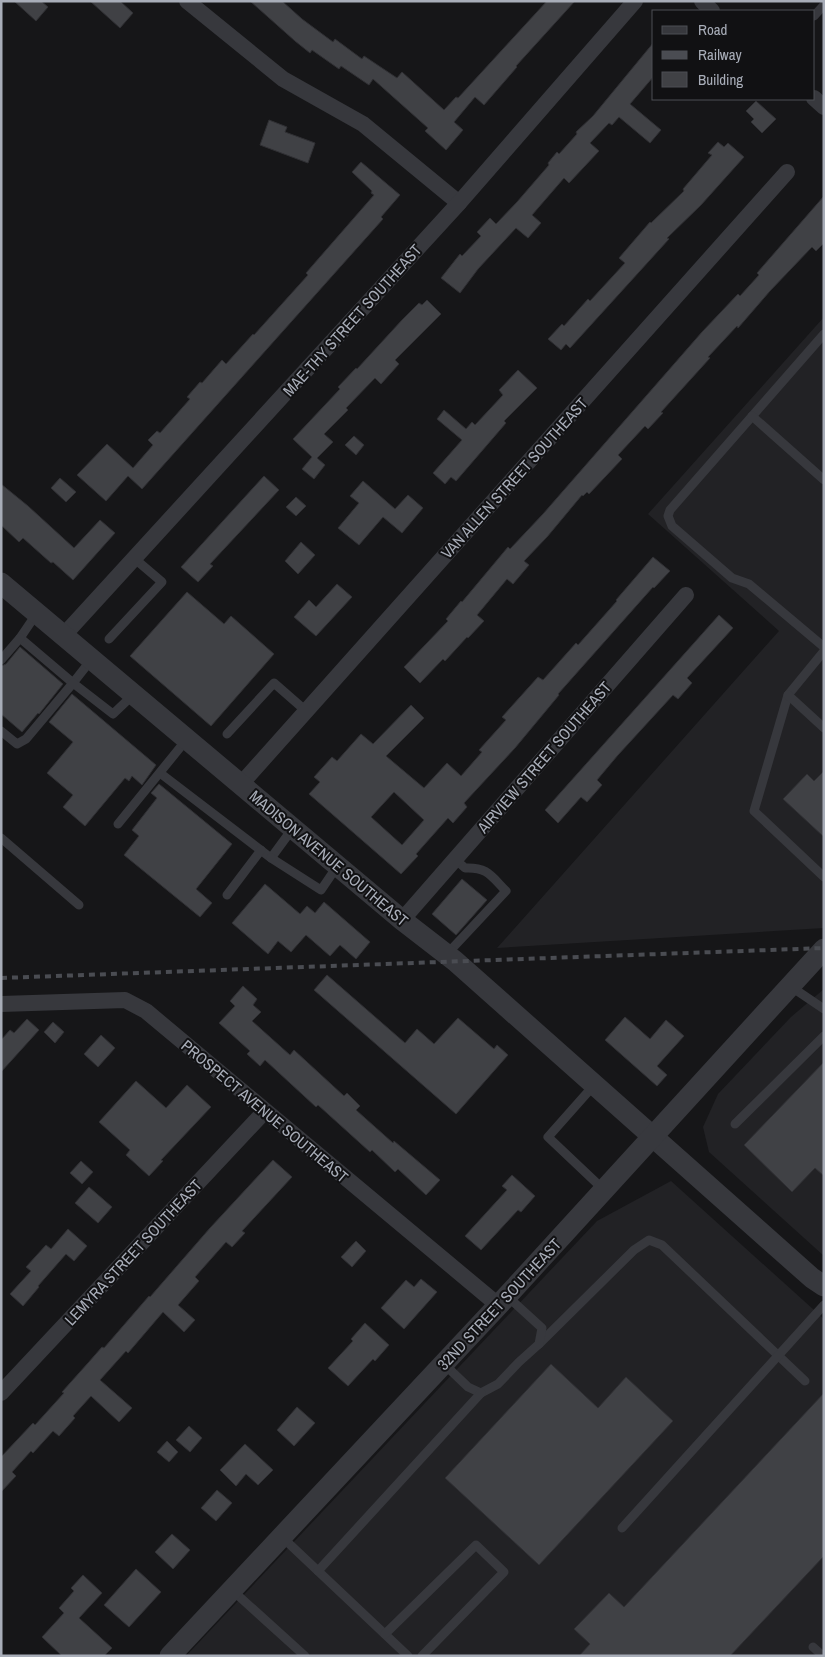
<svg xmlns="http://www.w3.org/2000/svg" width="825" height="1657" font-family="'Archivo Narrow',sans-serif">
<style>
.built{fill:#222225}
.building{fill:#404145;stroke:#303034;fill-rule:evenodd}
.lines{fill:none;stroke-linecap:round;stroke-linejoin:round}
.service{stroke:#37383d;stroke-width:9}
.minor{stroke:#37383d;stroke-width:16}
.tertiary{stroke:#37383d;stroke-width:21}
.rail{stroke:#4a4c52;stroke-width:4;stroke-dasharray:6 5;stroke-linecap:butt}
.labels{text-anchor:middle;stroke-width:4;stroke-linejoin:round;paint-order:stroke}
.street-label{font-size:16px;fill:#a8adb8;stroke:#111113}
</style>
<rect width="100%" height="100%" fill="#161618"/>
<g class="built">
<polygon points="824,317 824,928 497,948 779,631 648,514"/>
<polygon points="824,989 824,1256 709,1152 703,1127 718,1094 791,1017"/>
<polygon points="671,1181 824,1319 824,1656 186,1656 597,1221"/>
</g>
<g class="building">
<polygon points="14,1 41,1 48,7 36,21"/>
<polygon points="90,1 120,1 133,13 120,28"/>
<polygon points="250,1 282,1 302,19 333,42 335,39 362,59 364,56 397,78 402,72 444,110 456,97 458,98 547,1 575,1 516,66 517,67 484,105 475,97 454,122 463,130 446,150 425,131 428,128 373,79 369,85 341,66 339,69 312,50 310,53 295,41"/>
<polygon points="654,42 654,76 630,104 661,130 650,143 619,117 612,125 609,123 590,143 599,151 569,183 564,178 532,215 541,223 528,238 516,228 478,269 460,293 441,278 460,254 462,256 481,236 477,232 490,218 496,224 517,202 549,165 548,163 557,152 559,154 577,134 576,132 593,116"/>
<polygon points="756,101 776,119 762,133 751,122 754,119 746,111"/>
<polygon points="269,120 287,127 285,132 315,143 308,163 260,145"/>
<polygon points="718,142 724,147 728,143 744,157 701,205 667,238 669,239 570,348 566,344 561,350 548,339 562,324 564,326 588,299 590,301 625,263 619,258 650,222 651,223 684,191 683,189 712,155 708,153"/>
<polygon points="361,162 400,195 381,217 383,219 142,489 128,476 106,501 77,475 107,444 133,468 153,445 148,440 157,431 160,433 190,399 187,397 200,382 202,383 222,360 226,364 253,334 254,335 308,275 306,273 374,195 371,193 372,191 352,172"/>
<polygon points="824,196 824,243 816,251 812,247 770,291 738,328 737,326 708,357 710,358 661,412 663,413 648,429 645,426 618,455 622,459 589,494 587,492 583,496 582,495 547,537 524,561 529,565 513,584 507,579 477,615 484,621 468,638 467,637 445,661 443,659 420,683 404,667 448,621 446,619 461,601 462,602 508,547 510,549 543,514 702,332 738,294 740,296 759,275 757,273"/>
<polygon points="427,300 441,314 395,360 399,364 381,384 375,378 346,408 348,410 324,434 333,442 317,458 325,465 314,479 302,469 312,457 293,439 340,389 338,387 356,368 357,369 402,320 419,303 422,305"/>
<polygon points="518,370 537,388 504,421 506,423 456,481 451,477 445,484 433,473 462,440 437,419 444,410 466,429 472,422 475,425 503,395 499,390"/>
<polygon points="354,436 364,445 356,455 345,445"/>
<polygon points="264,476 279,490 210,564 213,566 198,582 181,567"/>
<polygon points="60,478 76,492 66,502 51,488"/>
<polygon points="363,481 395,509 408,495 423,508 402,533 383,517 359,545 338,528 359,503 350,496"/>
<polygon points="1,484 28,506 74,548 100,520 115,533 73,580 53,562 51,563 23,538 19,542 1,525"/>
<polygon points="296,497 306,506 296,516 286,507"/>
<polygon points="301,542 315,555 298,574 285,561"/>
<path d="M653,557L670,571L654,588L653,587L558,694L559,695L515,748L464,803L467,807L453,823L448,818L416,854L418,856L401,874L309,794L320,782L314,777L332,757L337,761L361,734L373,744L411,705L424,718L386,756L424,788L447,763L461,776L482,752L479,750L506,720L502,717L538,677L543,680L576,643L578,645L617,601L616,600ZM394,792L424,820L402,845L371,817Z"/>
<polygon points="337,584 352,597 316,636 294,617 309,600 316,607"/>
<polygon points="187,592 224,624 231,616 274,654 211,726 130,656"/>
<polygon points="719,615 733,628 687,678 692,683 678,699 673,695 618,755 597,780 602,785 587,802 581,797 558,823 545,810"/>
<polygon points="20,647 63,684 39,714 38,713 22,732 1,714 1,666 6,664"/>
<polygon points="72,694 156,765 142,785 132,776 129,781 125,778 85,826 63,807 73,795 47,773 73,742 49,722"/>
<polygon points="824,771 824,837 783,799 807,774 814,781"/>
<polygon points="159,784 232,844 196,889 212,903 200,917 124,855 139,836 132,830 157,798 151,793"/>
<polygon points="462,879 487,900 456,935 432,914"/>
<polygon points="265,884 300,914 307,906 315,913 324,902 370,942 356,959 340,945 330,956 306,935 291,952 278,941 268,954 232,923"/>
<polygon points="327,975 405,1043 417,1029 434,1044 458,1018 494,1049 497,1045 508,1055 456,1114 314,990"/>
<polygon points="243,986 257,999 253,1005 261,1012 252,1021 290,1055 294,1050 344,1096 347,1093 360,1106 356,1110 393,1143 394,1141 440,1180 426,1195 398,1169 395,1172 372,1150 370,1152 318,1105 316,1107 265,1060 260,1066 247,1054 250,1051 219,1023 235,1006 230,1001"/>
<polygon points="625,1017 650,1039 666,1020 684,1036 657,1066 667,1075 657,1086 605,1040"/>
<polygon points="27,1019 39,1030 1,1072 1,1040 10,1030 14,1033"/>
<polygon points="53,1022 64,1032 55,1043 44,1032"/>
<polygon points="101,1035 115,1048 98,1067 84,1054"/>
<polygon points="824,1062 824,1176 815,1168 792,1192 744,1145"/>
<polygon points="136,1081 166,1108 187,1085 211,1107 161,1160 163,1161 149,1176 126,1155 130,1150 99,1122"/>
<polygon points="273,1160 292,1177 242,1231 245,1233 232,1247 226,1242 195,1277 199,1281 178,1305 195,1320 184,1332 163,1312 128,1353 126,1351 100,1380 132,1408 119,1422 91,1396 73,1416 75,1418 59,1436 53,1431 33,1453 31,1451 12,1472 16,1476 1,1492 1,1457 33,1423 35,1425 64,1393 62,1392 88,1363 102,1347 104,1348 149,1296 150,1297 210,1228"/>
<polygon points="81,1161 93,1172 82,1184 70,1173"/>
<polygon points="512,1175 535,1196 521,1212 518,1210 481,1250 465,1236 507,1190 502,1186"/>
<polygon points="89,1187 112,1207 98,1223 75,1203"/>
<polygon points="68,1229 87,1246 74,1261 66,1254 38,1286 39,1287 23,1306 10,1294 31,1271 26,1267 46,1245 51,1249"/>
<polygon points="356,1241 366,1251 352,1267 341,1257"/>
<polygon points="421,1279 437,1292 404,1329 381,1308 406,1280 414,1287"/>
<polygon points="365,1323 389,1345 375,1361 373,1359 348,1386 328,1368 353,1341 351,1339"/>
<polygon points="551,1364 598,1408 626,1377 673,1421 539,1565 445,1478"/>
<polygon points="824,1393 824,1556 730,1656 579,1656 590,1644 574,1629 609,1593 624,1607"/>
<polygon points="297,1407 315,1423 294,1446 277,1430"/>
<polygon points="189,1426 202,1438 190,1452 176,1440"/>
<polygon points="167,1441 178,1452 169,1462 157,1452"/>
<polygon points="245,1444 273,1470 258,1485 246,1474 236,1486 220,1470"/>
<polygon points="217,1490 232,1503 216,1521 201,1508"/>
<polygon points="172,1534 190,1550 173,1569 155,1552"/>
<polygon points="136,1569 161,1592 129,1627 104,1605"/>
<polygon points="83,1575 102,1593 79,1618 112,1648 104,1656 62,1656 42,1637 64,1613 59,1608 74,1591 71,1588"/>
</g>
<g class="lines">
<g class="service">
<polyline points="814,16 824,5"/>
<polyline points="824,334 670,510 668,516 672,526 732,578 749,584 824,647"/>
<polyline points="752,416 824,480"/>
<polyline points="37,613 20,638 73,683 91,660"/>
<polyline points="109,639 162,582 135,559"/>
<polyline points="824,651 788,695 754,811 824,877"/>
<polyline points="1,660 20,638"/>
<polyline points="788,695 824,728"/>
<polyline points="1,731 17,744 26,739 73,683 113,714 134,694"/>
<polyline points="227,734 274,683 306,711"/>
<polyline points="160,773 271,858 293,828"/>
<polyline points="118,824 187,739"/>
<polyline points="1,838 79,905"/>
<polyline points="271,858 321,890 338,865"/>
<polyline points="227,895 261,850"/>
<path d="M447,954L506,891C491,876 488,867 465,868L455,859"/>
<polyline points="790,986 824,1009"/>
<polyline points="595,1084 548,1137 604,1190"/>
<polyline points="735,1124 824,1036"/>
<polyline points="539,1344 634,1250 649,1240 662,1245 805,1381"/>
<polyline points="444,1364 468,1387 481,1393 498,1384 519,1362 539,1344 542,1328 507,1296"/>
<polyline points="622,1528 824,1305"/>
<polyline points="282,1537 408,1656"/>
<polyline points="318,1571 481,1393"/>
<polyline points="232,1590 305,1656"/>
<polyline points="385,1634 476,1545 504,1572 422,1656"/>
<polyline points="813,1647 823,1656"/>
</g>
<g class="minor">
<polyline points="187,1 283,79 363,124 459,203"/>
<polyline points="702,1 712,11"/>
<polyline points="814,98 824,107"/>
<polyline points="64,635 459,203 635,1"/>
<polyline points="241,784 787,172"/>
<polyline points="402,920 686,595"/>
<polyline points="1,1004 125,1000 146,1011 498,1305"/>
<polyline points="1,1393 265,1111"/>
</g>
<g class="tertiary">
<polyline points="1,583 402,920 455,961 812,1278 824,1286"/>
<polyline points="170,1656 507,1296 824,949"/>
</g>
<polyline class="rail" points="1,978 824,948"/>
</g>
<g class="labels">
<g class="street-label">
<text transform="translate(352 320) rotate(-48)" y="6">MAE-THY STREET SOUTHEAST</text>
<text transform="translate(514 478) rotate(-48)" y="6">VAN ALLEN STREET SOUTHEAST</text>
<text transform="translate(544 757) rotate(-49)" y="6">AIRVIEW STREET SOUTHEAST</text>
<text transform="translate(329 858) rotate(40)" y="6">MADISON AVENUE SOUTHEAST</text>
<text transform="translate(265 1111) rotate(40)" y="6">PROSPECT AVENUE SOUTHEAST</text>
<text transform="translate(133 1252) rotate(-47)" y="6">LEMYRA STREET SOUTHEAST</text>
<text transform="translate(499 1304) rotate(-47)" y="6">32ND STREET SOUTHEAST</text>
</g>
</g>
<rect width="825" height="1657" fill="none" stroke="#a8adb8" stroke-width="5"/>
<rect x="652" y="10" width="162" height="90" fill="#111113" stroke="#4d4f55"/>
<rect x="662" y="26" width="25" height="8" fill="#37383d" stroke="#4d4f55"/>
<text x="698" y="35" font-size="15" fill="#a8adb8">Road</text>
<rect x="662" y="51" width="25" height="8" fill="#4a4c52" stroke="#4d4f55"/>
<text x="698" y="60" font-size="15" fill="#a8adb8">Railway</text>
<rect x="662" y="72" width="25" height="15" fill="#404145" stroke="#4d4f55"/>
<text x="698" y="85" font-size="15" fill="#a8adb8">Building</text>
</svg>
